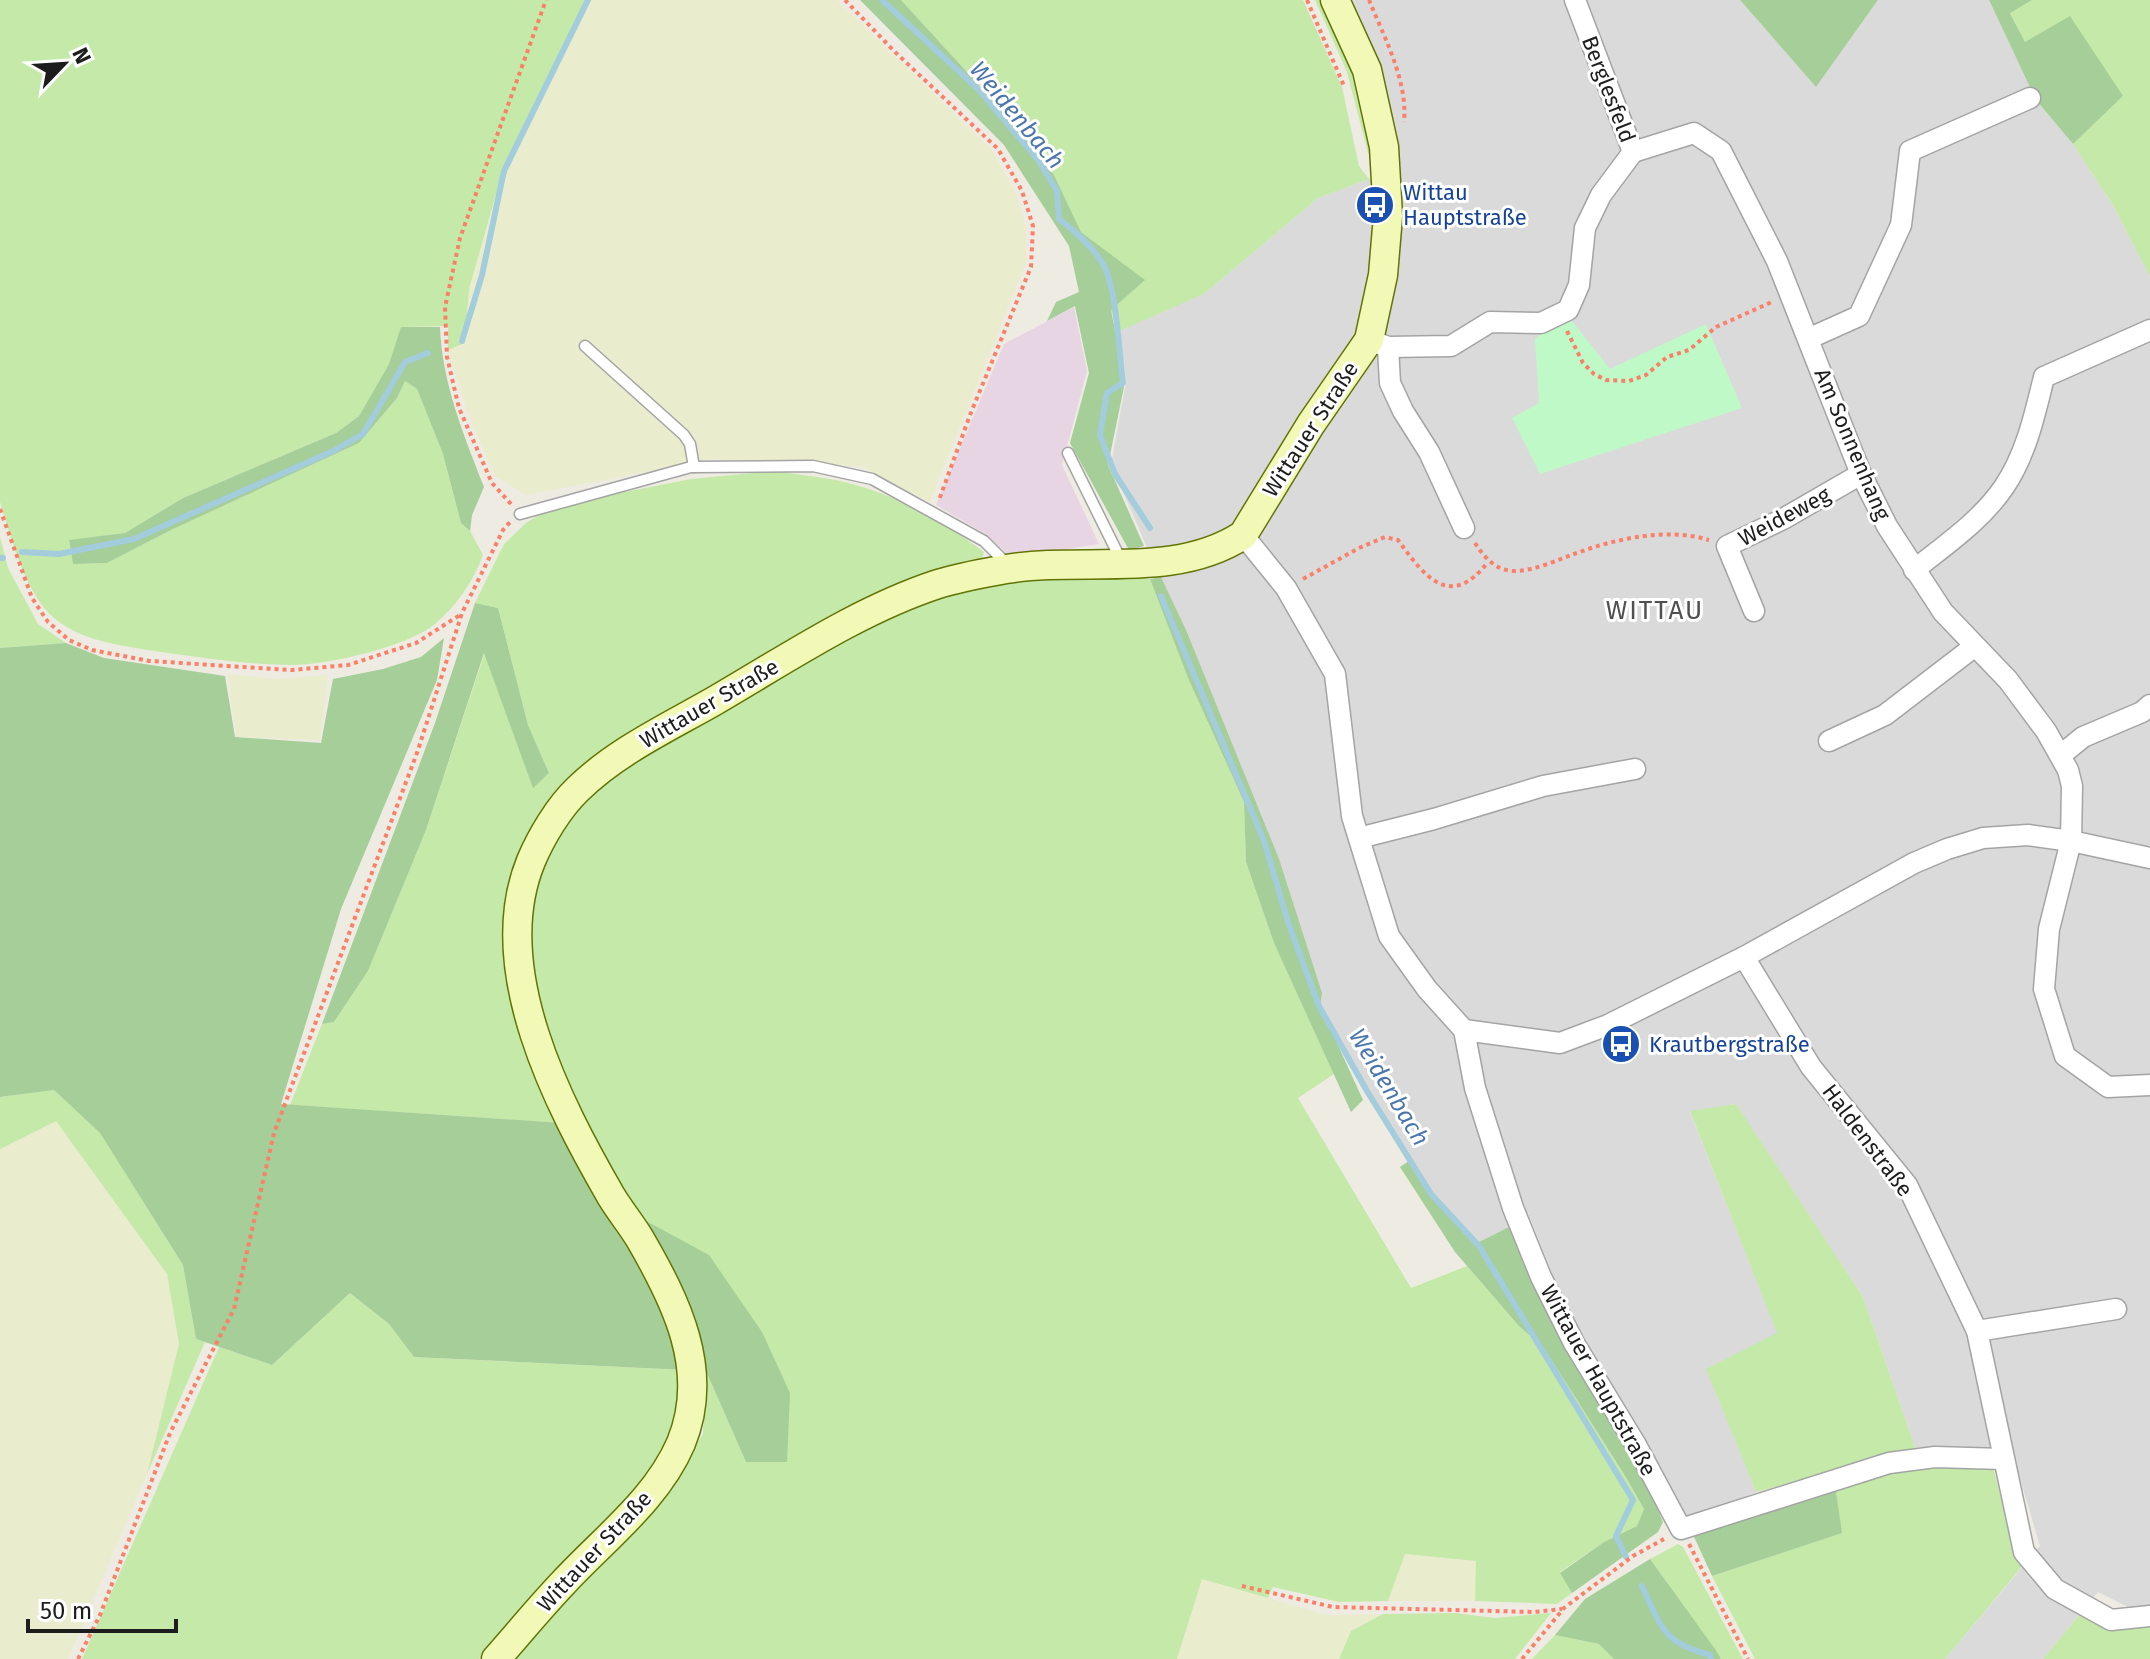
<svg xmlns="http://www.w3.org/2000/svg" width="2150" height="1659" font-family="'Fira Sans',sans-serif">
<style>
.residential{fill:#dbdada}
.industrial{fill:#e8d5e3}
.farmland{fill:#e9edce}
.grass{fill:#c5e9a9}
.forest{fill:#a5ce98}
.park{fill:#bff9c7}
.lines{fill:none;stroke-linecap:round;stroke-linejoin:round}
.stream{stroke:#a3ccdc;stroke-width:6}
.lane-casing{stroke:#a4a4a4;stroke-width:13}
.street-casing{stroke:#a4a4a4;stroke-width:23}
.secondary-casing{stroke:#627405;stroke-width:31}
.path{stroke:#f98069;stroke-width:4;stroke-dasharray:4 4;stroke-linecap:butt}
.lane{stroke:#fff;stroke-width:10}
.street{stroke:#fff;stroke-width:20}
.secondary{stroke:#f2f9b6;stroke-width:28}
.labels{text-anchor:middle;stroke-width:6;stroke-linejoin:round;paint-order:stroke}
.street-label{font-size:22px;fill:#1d1d1d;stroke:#fff}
.transit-label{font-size:22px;fill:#164399;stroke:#fff;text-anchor:start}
.water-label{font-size:24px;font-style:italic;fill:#4a76ad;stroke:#fff}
.quarter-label{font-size:26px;letter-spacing:2px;fill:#505050;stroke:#fff}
</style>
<rect width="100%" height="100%" fill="#eeebe3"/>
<polygon class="residential" points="1346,0 1740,0 1816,87 1878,0 1989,0 2036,100 2073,144 2113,205 2150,277 2150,1607 2136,1611 2098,1592 2043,1659 1945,1659 2040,1546 2012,1451 1916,1450 1863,1297 1735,1104 1690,1112 1778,1334 1707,1370 1756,1492 1682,1522 1575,1330 1528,1213 1513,1225 1479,1242 1432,1192 1370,1091 1321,1004 1157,578 1146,545 1111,464 1126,382 1120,329 1204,294 1318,198 1401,167 1382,80"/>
<polygon class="industrial" points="1074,307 1087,371 1062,465 1099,544 1012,558 984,533 936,505 1004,344"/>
<g class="farmland">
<polygon points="588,0 837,0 992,150 1017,195 1026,227 1027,261 930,502 881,478 864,467 712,459 526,495 494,475 467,412 448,350 465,343 469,289 500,180"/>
<polygon points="228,674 277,679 328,675 320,740 236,737"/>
<polygon points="56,1121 167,1274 179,1344 147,1474 68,1659 0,1659 0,1149"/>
<polygon points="1404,1554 1477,1561 1475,1601 1388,1601"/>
<polygon points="1202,1579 1327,1615 1383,1614 1351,1631 1339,1659 1177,1659"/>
</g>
<g class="grass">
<path d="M0,0H588L500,180L469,289L465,343L448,350V326L402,327L389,364L359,416L336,433L183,498L125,533L69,541L73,564L107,563L171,530L359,443L397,398L405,381L417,389L443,454L461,523L470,531L483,555C473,582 457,605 435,624C409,646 330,664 296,665C253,665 210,659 168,653C132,647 81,643 53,617C25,593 11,537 0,502Z"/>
<polygon points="901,0 1303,0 1342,87 1359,166 1369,179 1318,198 1204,294 1117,332 1111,310 1144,280 1081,232 1054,175 1011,120"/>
<polygon points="1315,0 1325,0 1354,61 1375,151 1368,153 1347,72"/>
<polygon points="2032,0 2150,0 2150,277 2113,205 2073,144 2123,96 2025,42 2010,12"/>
<path d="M773,471C794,474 814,476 835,480C888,490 941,520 984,552L980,565L579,780L509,925L562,1123L290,1105L322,1024L334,1022L368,971L426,830L485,652L533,787L549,773L528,725L498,608L475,603L504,544L526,523L553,506L691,479Z"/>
<polygon points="0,537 8,568 38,624 66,643 0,648"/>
<polygon points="1120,570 1150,579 1188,678 1244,802 1246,862 1274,943 1334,1074 1298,1098 1411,1288 1467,1266 1519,1326 1544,1348 1627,1479 1644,1509 1637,1526 1604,1542 1560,1572 1572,1593 1557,1604 1475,1601 1476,1561 1405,1554 1388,1601 1339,1602 1273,1587 1268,1598 1202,1579 1177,1659 510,1659 678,1473 703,1434 706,1371 746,1462 787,1461 631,1213 573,1103 523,969 538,880 546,854 561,827 585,799 679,733 843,640 942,593 977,585"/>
<polygon points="54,1090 100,1133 183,1265 196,1339 205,1342 147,1474 179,1344 167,1274 56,1121 0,1149 0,1097"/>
<polygon points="1736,1104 1863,1297 1916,1450 1756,1492 1706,1369 1777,1333 1690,1111"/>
<polygon points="350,1293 389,1324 414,1357 682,1370 672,1450 479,1659 82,1659 219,1347 272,1365"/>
<polygon points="1922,1464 1993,1467 2006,1516 2025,1563 1945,1659 1755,1659 1712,1576 1841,1533 1835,1485"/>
<polygon points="1678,1544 1683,1547 1743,1659 1721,1659 1650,1559"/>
<polygon points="1455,1613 1494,1618 1551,1613 1515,1659 1339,1659 1351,1631 1383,1614"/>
<polygon points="2081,1613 2103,1623 2150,1627 2150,1659 2043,1659"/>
<polygon points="1555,1635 1599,1644 1614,1659 1532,1659"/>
</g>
<g class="forest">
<polygon points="860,0 901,0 1011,120 1054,175 1081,232 1145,280 1111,310 1125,382 1108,465 1144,546 1129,550 1070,443 1089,373 1075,306 1047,321 1056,302 1079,292 1069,246 1004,145"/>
<polygon points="1740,0 1878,0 1816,87"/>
<polygon points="1989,0 2032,0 2010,13 2025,42 2070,16 2123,96 2073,144 2036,100"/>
<path d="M401,327H440C442,383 464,436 484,487L472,515L470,531L461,523L443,454L417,389L405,381L397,398L359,443L171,530L107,563L73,564L69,540L125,533L183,498L336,433L359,416L389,364Z"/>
<polygon points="1161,577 1186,630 1279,859 1322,993 1320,1006 1363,1100 1351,1112 1274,943 1246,862 1244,802 1188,678 1150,579"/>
<polygon points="475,603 498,608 528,725 549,773 533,788 484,653 426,830 368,971 334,1022 322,1024 435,723"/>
<polygon points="444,638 437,680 341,909 281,1104 562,1123 611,1202 709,1255 762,1332 790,1393 787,1462 746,1462 706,1371 414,1357 389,1324 350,1293 272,1365 196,1339 183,1265 100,1133 54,1090 0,1097 0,648 66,643 104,658 225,676 235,737 321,743 333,679 383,669 421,657"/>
<polygon points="1412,1159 1432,1192 1479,1242 1513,1225 1542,1301 1640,1466 1663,1522 1658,1532 1572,1593 1560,1573 1604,1542 1637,1526 1644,1509 1627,1479 1544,1348 1519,1326 1455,1252 1400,1167"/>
<polygon points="1835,1485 1842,1533 1712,1576 1690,1528"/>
<polygon points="1650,1559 1715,1649 1721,1659 1614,1659 1599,1644 1555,1635 1585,1599"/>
</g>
<polygon class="park" points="1568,310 1572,321 1610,369 1706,324 1742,408 1540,474 1512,418 1539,403 1535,339"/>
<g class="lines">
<g class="stream">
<path d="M882,0L978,89L1038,160L1057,191L1059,219C1076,232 1097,250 1106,270C1117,297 1119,353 1123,383L1107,393L1100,435L1115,474L1150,528"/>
<polyline points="462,341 482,275 504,171 588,0"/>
<polyline points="22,552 59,554 134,539 333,451 363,434 405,362 428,353"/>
<polyline points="0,558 3,558"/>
<polyline points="1161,596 1264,841 1289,925 1319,1006 1367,1091 1431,1194 1479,1246 1633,1500 1616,1536 1626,1557"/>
<path d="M1642,1586C1661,1626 1662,1643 1710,1655L1711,1659"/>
</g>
<g class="lane-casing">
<g id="lane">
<polyline points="585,346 684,435 690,444 694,467"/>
<polyline points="1068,453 1122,562"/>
<polyline points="520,514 691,467 813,466 872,479 984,541 1008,565"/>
</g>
</g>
<g class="street-casing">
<g id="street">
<polyline points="1575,0 1633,152"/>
<polyline points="1633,152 1694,133 1721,151 1777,261 1861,474 1887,526 1943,612 2008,680 2046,731 2068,770 2072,786 2071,841 2049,929 2044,989 2065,1056 2108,1087 2150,1085"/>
<polyline points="1810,338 1859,316 1901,225 1910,151 2030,98"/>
<polyline points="1369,340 1388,347 1451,346 1490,322 1541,323 1568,310 1579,285 1585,228 1601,195 1633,152"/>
<polyline points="1388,347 1390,383 1403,411 1429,452 1464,528"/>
<polyline points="1243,535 1286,588 1335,674 1352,816 1389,936 1427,989 1464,1030 1475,1088 1513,1208 1541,1277 1574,1343 1636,1445 1681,1529 1889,1463 1935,1457 2003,1459"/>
<path d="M1914,570C1945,545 1981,521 2004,487C2026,455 2035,414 2044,377L2150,330"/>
<polyline points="1754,611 1727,546 1783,519 1861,474"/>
<polyline points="1829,741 1885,715 1975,646"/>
<polyline points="2061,755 2083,737 2142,712 2150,705"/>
<polyline points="1359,838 1434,819 1543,786 1635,769"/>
<polyline points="1744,957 1811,1067 1907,1185 1977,1331"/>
<polyline points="1464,1030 1560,1043 1608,1025 1744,957 1914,863 1947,849 1983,838 2028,835 2071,841 2150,858"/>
<polyline points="2116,1309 1977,1331 2024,1552 2055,1589 2111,1620 2150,1616"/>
</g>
</g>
<g class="secondary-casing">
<path id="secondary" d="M496,1659C519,1633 541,1606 565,1581C606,1537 657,1499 681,1443C711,1371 676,1301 640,1239C631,1224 620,1211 611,1196C558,1104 487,968 531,861C541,837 559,807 578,789C617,751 669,727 716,700C788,658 859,610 938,584C960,577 984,573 1006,569C1084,556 1174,580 1243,535L1311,424L1369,340L1383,275L1388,216L1384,147L1367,70L1335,0"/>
</g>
<g class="path">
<polyline points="845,0 895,52 998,149 1022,191 1033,226 1031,267 970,415 939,500"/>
<polyline points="1307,0 1344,86"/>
<path d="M1369,0C1384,37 1408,81 1404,122"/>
<polyline points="1567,331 1583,363 1594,374 1606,380 1629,381 1646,375 1667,357 1689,350 1716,327 1774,301"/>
<polyline points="511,504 492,483 459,408 447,357 445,307 460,238 546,0"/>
<polyline points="0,509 32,598 48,622 69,640 92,650 149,661 292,670 348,665 416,643 460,615"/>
<path d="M1475,543C1484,557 1495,570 1513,571C1534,571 1555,561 1574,554C1614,539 1667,527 1709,540"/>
<path d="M1303,579L1359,548L1385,537L1398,540C1424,576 1450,611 1488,562"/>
<polyline points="1689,1544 1748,1659"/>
<polyline points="1242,1586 1333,1607 1534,1612 1562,1609"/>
<polyline points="78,1659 100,1615 170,1433 234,1309 274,1133 417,753 462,613 503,530 511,521"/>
<polyline points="1522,1659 1564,1608 1633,1556 1664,1539"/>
</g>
<use href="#lane" class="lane"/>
<use href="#street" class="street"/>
<use href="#secondary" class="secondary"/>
</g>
<defs>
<g id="bus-disc" transform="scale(2)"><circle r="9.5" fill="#1a4fb4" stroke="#fff"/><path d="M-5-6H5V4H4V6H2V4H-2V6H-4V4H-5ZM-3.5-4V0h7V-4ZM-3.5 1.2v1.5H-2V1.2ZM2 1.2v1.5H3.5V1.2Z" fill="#fff"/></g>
</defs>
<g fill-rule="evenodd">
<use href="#bus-disc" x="1375" y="205"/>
<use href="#bus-disc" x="1621" y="1044"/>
</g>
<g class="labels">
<g class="street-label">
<text transform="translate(1609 89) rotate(69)" y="8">Berglesfeld</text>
<text transform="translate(1310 429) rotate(-57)" y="8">Wittauer Straße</text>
<text transform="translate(1853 444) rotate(67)" y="8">Am Sonnenhang</text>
<text transform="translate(1784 516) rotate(-28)" y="8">Weideweg</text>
<text transform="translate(709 703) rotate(-30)" y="8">Wittauer Straße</text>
<text transform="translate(1868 1140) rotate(53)" y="8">Haldenstraße</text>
<text transform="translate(1599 1380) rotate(61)" y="8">Wittauer Hauptstraße</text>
<text transform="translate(594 1551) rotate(-47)" y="8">Wittauer Straße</text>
</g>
<g class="transit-label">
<text x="1403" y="200">Wittau<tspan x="1403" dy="25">Hauptstraße</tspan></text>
<text x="1649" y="1052">Krautbergstraße</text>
</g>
<g class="water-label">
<text transform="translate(1017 115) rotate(50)" y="8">Weidenbach</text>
<text transform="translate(1389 1087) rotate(59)" y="8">Weidenbach</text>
</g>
<g class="quarter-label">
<text x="1655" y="619">WITTAU</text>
</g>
</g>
<g transform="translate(64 64) rotate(65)" stroke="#ffffff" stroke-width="6" paint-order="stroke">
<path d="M0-6L14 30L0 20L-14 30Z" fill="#1d1d1d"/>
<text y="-12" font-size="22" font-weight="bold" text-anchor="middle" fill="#1d1d1d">N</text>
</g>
<path d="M28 1619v12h148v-12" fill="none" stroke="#1d1d1d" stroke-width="4"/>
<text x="40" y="1619" font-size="24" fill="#1d1d1d" stroke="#ffffff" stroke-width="6" paint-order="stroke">50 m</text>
</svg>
